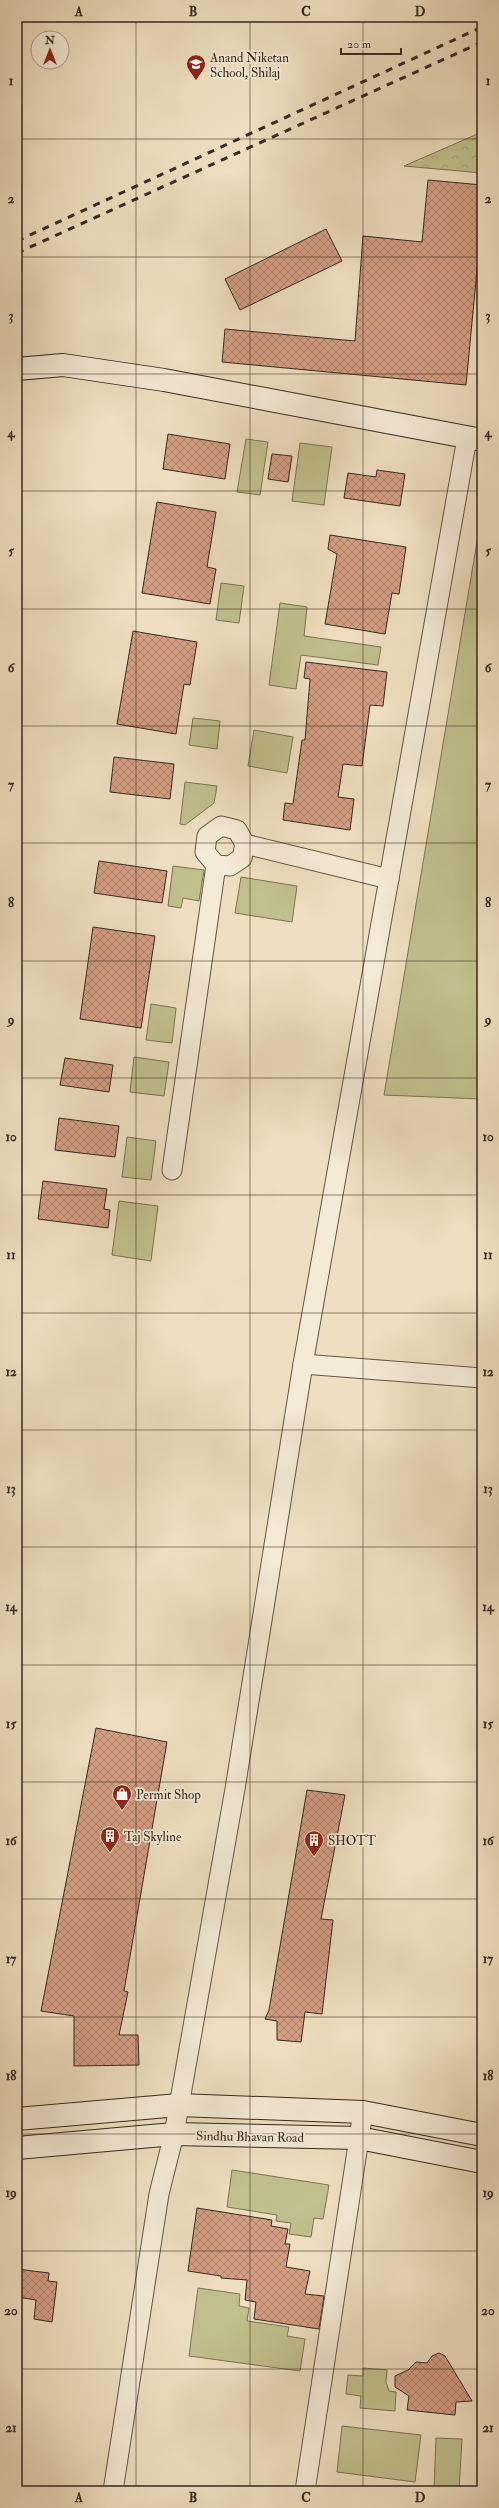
<svg xmlns="http://www.w3.org/2000/svg" width="499" height="2508" font-family="'IM FELL Double Pica',serif">
<style>
.grass{fill:#c1c08d;stroke:#7c7456}
.forest{fill:url(#forest-crowns);stroke:#7c7456}
.building{fill:url(#building-cross-hatch);stroke:#36291e}
.lines{fill:none;stroke-linecap:round;stroke-linejoin:round}
.street-casing{stroke:#645646;stroke-width:21}
.secondary-casing{stroke:#36291e;stroke-width:24}
.street{stroke:#f5ead6;stroke-width:19}
.secondary{stroke:#f5ead6;stroke-width:22}
.rail{stroke:#36291e;stroke-width:3;stroke-dasharray:7 7;stroke-linecap:butt}
.grid{fill:none;stroke:#36291e;stroke-width:1;stroke-opacity:0.55}
.labels{text-anchor:middle;stroke-width:3.5;stroke-linejoin:round;paint-order:stroke}
.poi-label{font-size:13px;fill:#36291e;stroke:#f5ead6;text-anchor:start}
.street-label{font-size:13px;fill:#36291e;stroke:#f5ead6}
.neatline{fill:none;stroke:#36291e;stroke-width:1.5}
.grid-label{font-size:13px;text-anchor:middle;font-weight:bold;fill:#36291e}
</style>
<defs>
<pattern id="forest-crowns" width="20" height="18" patternUnits="userSpaceOnUse"><rect width="20" height="18" fill="#c1c08d"/><path d="M2 6a3 3 0 1 1 6 0M12 15a3 3 0 1 1 6 0" fill="none" stroke="#a6a579"/></pattern>
<pattern id="building-cross-hatch" width="8" height="8" patternUnits="userSpaceOnUse"><rect width="8" height="8" fill="#d59e84"/><path d="M0 0l8 8M0 8l8-8" fill="none" stroke="#ae816b"/></pattern>
</defs>
<rect width="100%" height="100%" fill="#efdfc0"/>
<filter id="stains"><feTurbulence type="fractalNoise" baseFrequency=".005" numOctaves="4"/><feColorMatrix values="0 0 0 0 .2 0 0 0 0 .09 0 0 0 0 .02 0 0 0 .5 -.17"/></filter>
<radialGradient id="worn" r=".72"><stop offset=".6" stop-color="#630" stop-opacity="0"/><stop offset="1" stop-color="#630" stop-opacity=".3"/></radialGradient>
<g class="grass">
<polygon points="246,439 268,442 260,495 237,492"/>
<polygon points="300,443 332,447 324,505 292,501"/>
<polygon points="482,512 482,1099 384,1095"/>
<polygon points="221,583 244,586 239,623 216,620"/>
<polygon points="280,603 307,607 304,636 381,647 378,665 301,655 296,689 269,685"/>
<polygon points="193,718 220,721 217,749 189,745"/>
<polygon points="254,730 293,737 287,773 248,766"/>
<polygon points="185,782 217,786 214,803 185,825 180,824"/>
<polygon points="173,866 204,870 199,901 183,898 181,908 168,906"/>
<polygon points="241,877 297,886 292,922 235,913"/>
<polygon points="151,1004 176,1008 172,1043 146,1040"/>
<polygon points="134,1057 169,1062 164,1096 130,1092"/>
<polygon points="127,1137 156,1141 151,1180 122,1177"/>
<polygon points="119,1201 158,1206 151,1261 112,1255"/>
<polygon points="232,2170 329,2185 323,2219 314,2218 311,2237 289,2234 291,2223 276,2221 277,2215 227,2207"/>
<polygon points="198,2288 240,2294 239,2306 249,2308 247,2321 289,2327 287,2336 305,2339 300,2371 189,2356"/>
<polygon points="363,2368 387,2370 386,2382 389,2391 396,2392 395,2411 360,2408 361,2396 346,2394 348,2375 363,2376"/>
<polygon points="342,2426 421,2435 415,2482 337,2472"/>
<polygon points="436,2438 462,2439 459,2491 434,2490"/>
</g>
<polygon class="forest" points="482,132 482,173 404,166"/>
<g class="building">
<polygon points="428,180 482,185 482,218 466,385 222,362 225,329 355,341 363,236 422,242"/>
<polygon points="326,229 342,261 240,310 225,279"/>
<polygon points="168,434 230,444 225,479 163,469"/>
<polygon points="272,454 292,456 288,482 268,479"/>
<polygon points="377,470 405,474 400,506 344,498 348,473 376,477"/>
<polygon points="157,502 216,512 207,567 216,569 210,604 142,593"/>
<polygon points="330,535 406,547 399,594 392,593 385,634 325,624 337,554 328,549"/>
<polygon points="133,631 197,642 190,685 184,684 176,734 117,724"/>
<polygon points="306,662 387,672 383,706 370,705 362,766 343,764 338,797 354,799 350,830 283,820 285,803 293,804 302,740 305,740 310,679 304,678"/>
<polygon points="114,757 174,764 170,799 110,792"/>
<polygon points="99,861 167,871 162,903 94,893"/>
<polygon points="93,927 155,936 141,1028 80,1019"/>
<polygon points="65,1058 113,1065 109,1092 60,1085"/>
<polygon points="59,1118 119,1126 115,1157 55,1150"/>
<polygon points="43,1181 107,1189 104,1209 110,1210 108,1228 38,1219"/>
<polygon points="96,1728 167,1742 124,1991 128,1992 119,2035 138,2035 139,2065 74,2066 74,2016 41,2011"/>
<polygon points="307,1790 345,1795 321,1919 333,1920 322,2014 305,2012 301,2042 277,2040 277,2021 265,2019 269,2010"/>
<polygon points="197,2208 272,2220 271,2226 288,2229 285,2244 290,2244 286,2267 310,2271 305,2294 324,2296 319,2329 254,2319 256,2302 245,2300 247,2280 221,2278 221,2276 188,2271"/>
<polygon points="17,2269 49,2273 48,2281 57,2282 52,2322 34,2319 36,2300 17,2297"/>
<polygon points="439,2353 445,2356 472,2401 456,2402 455,2415 407,2410 409,2396 395,2387 395,2376 408,2370 416,2362 427,2363 432,2356"/>
</g>
<g class="lines">
<g class="street-casing">
<g id="street">
<polyline points="245,844 242,858 230,866 216,865 205,852 207,836 221,826 237,830 245,844 389,879"/>
<polyline points="172,1170 216,865"/>
<polyline points="303,1364 482,1378"/>
<polyline points="113,2491 159,2194 174,2134 235,1789 303,1364 467,438"/>
<polyline points="305,2491 363,2112"/>
</g>
</g>
<g class="secondary-casing">
<g id="secondary">
<polyline points="17,369 63,365 164,380 482,440"/>
<polyline points="17,2119 179,2105 363,2112 482,2135"/>
<polyline points="17,2148 174,2134 359,2138 482,2162"/>
</g>
</g>
<use href="#street" class="street"/>
<use href="#secondary" class="secondary"/>
<g class="rail">
<polyline points="17,241 482,27"/>
<polyline points="17,253 482,42"/>
</g>
</g>
<path class="grid" d="M136,17V2491M250,17V2491M363,17V2491M17,139H482M17,257H482M17,374H482M17,491H482M17,609H482M17,726H482M17,843H482M17,961H482M17,1078H482M17,1195H482M17,1313H482M17,1430H482M17,1547H482M17,1665H482M17,1782H482M17,1899H482M17,2017H482M17,2134H482M17,2251H482M17,2369H482"/>
<defs>
<g id="school-pin" transform="scale(1)"><path d="M0 17L-7.5 6A9.5 9.5 0 1 1 7.5 6Z" fill="#8f2418" stroke="#f5ead6"/><path d="M0-5L7-2L0 1L-7-2ZM-4 1L0 2.5L4 1V4Q0 6-4 4Z" fill="#fff"/></g>
<g id="shop-pin" transform="scale(1)"><path d="M0 17L-7.5 6A9.5 9.5 0 1 1 7.5 6Z" fill="#8f2418" stroke="#f5ead6"/><path d="M-5-2.5h2.3a2.7 3.5 0 0 1 5.4 0H5L5.5 6h-11ZM-1.5-2.5h3a1.5 2.3 0 0 0-3 0Z" fill="#fff"/></g>
<g id="building-pin" transform="scale(1)"><path d="M0 17L-7.5 6A9.5 9.5 0 1 1 7.5 6Z" fill="#8f2418" stroke="#f5ead6"/><path d="M-4-6H4V6H1V3H-1V6H-4ZM-2.5-4.3h1.7v1.8h-1.7ZM.8-4.3h1.7v1.8H.8ZM-2.5-1h1.7V.8h-1.7ZM.8-1h1.7V.8H.8Z" fill="#fff"/></g>
</defs>
<g fill-rule="evenodd">
<use href="#school-pin" x="196" y="64"/>
<use href="#shop-pin" x="122" y="1794"/>
<use href="#building-pin" x="110" y="1836"/>
<use href="#building-pin" x="314" y="1840"/>
</g>
<g class="labels">
<g class="poi-label">
<text x="210" y="62">Anand Niketan<tspan x="210" dy="15">School, Shilaj</tspan></text>
<text x="136" y="1799">Permit Shop</text>
<text x="124" y="1841">Taj Skyline</text>
<text x="328" y="1845">SHOTT</text>
</g>
<g class="street-label">
<text transform="translate(250 2136) rotate(1)" y="5">Sindhu Bhavan Road</text>
</g>
</g>
<rect width="499" height="2508" fill="none" stroke="#efdfc0" stroke-width="44"/>
<g transform="translate(50 50)"><circle r="19" fill="#f5ead6" stroke="#a99d8c"/>
<path d="M0-3L7 15L0 10L-7 15Z" fill="#8f2418"/>
<text y="-6" font-size="11" font-weight="bold" text-anchor="middle" fill="#36291e">N</text>
</g>
<path d="M341 48v6h60v-6" fill="none" stroke="#36291e" stroke-width="2"/>
<text x="347" y="48" font-size="12" fill="#36291e" stroke="#f5ead6" stroke-width="3" paint-order="stroke">20 m</text>
<rect x="22" y="22" width="455" height="2464" class="neatline"/>
<g class="grid-label">
<text x="79" y="16">A</text>
<text x="193" y="16">B</text>
<text x="306" y="16">C</text>
<text x="420" y="16">D</text>
<text x="11" y="85">1</text>
<text x="488" y="85">1</text>
<text x="11" y="203">2</text>
<text x="488" y="203">2</text>
<text x="11" y="320">3</text>
<text x="488" y="320">3</text>
<text x="11" y="437">4</text>
<text x="488" y="437">4</text>
<text x="11" y="555">5</text>
<text x="488" y="555">5</text>
<text x="11" y="672">6</text>
<text x="488" y="672">6</text>
<text x="11" y="789">7</text>
<text x="488" y="789">7</text>
<text x="11" y="907">8</text>
<text x="488" y="907">8</text>
<text x="11" y="1024">9</text>
<text x="488" y="1024">9</text>
<text x="11" y="1141">10</text>
<text x="488" y="1141">10</text>
<text x="11" y="1259">11</text>
<text x="488" y="1259">11</text>
<text x="11" y="1376">12</text>
<text x="488" y="1376">12</text>
<text x="11" y="1493">13</text>
<text x="488" y="1493">13</text>
<text x="11" y="1611">14</text>
<text x="488" y="1611">14</text>
<text x="11" y="1728">15</text>
<text x="488" y="1728">15</text>
<text x="11" y="1845">16</text>
<text x="488" y="1845">16</text>
<text x="11" y="1963">17</text>
<text x="488" y="1963">17</text>
<text x="11" y="2080">18</text>
<text x="488" y="2080">18</text>
<text x="11" y="2197">19</text>
<text x="488" y="2197">19</text>
<text x="11" y="2315">20</text>
<text x="488" y="2315">20</text>
<text x="11" y="2432">21</text>
<text x="488" y="2432">21</text>
<text x="79" y="2502">A</text>
<text x="193" y="2502">B</text>
<text x="306" y="2502">C</text>
<text x="420" y="2502">D</text>
</g>
<rect width="100%" height="100%" filter="url(#stains)"/>
<rect width="100%" height="100%" fill="url(#worn)"/>
</svg>
